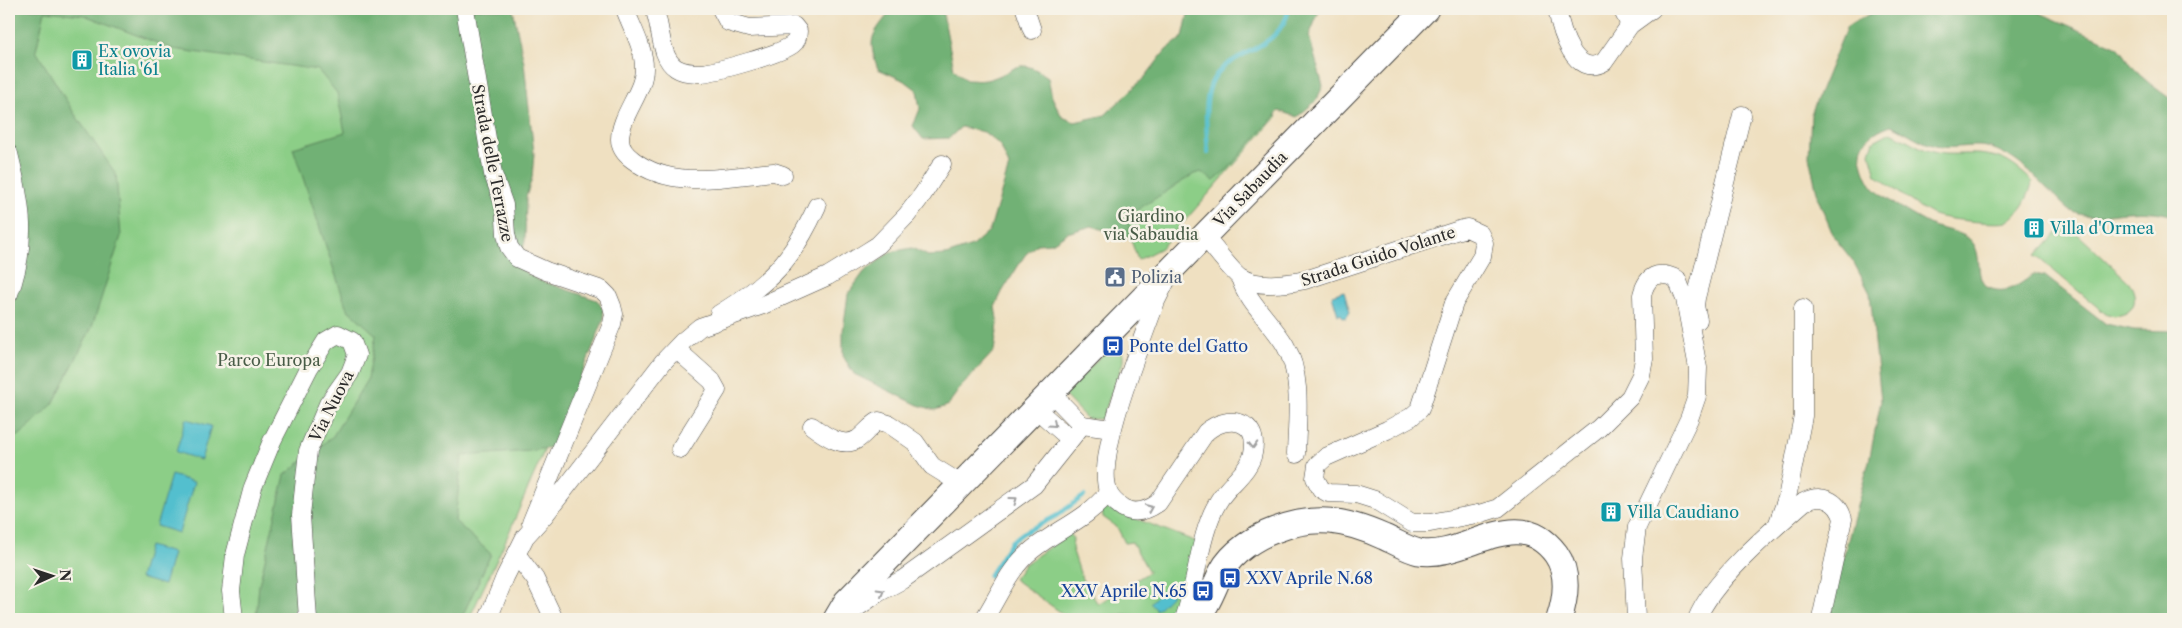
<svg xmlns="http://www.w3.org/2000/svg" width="2182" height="628" font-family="'Libre Caslon Text',serif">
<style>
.green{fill:#8cce87;stroke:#5c7c59}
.forest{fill:#71b174;stroke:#4e6e50}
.water{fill:#53bfce;stroke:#3f757c}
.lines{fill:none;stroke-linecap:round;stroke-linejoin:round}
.stream{stroke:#53bfce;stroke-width:4.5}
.street-casing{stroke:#484642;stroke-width:19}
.secondary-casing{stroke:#484642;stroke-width:27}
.street{stroke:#fff;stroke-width:18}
.secondary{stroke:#fff;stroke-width:25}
.oneway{stroke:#a0a0a0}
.labels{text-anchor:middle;stroke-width:5;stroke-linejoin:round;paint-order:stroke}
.culture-label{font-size:16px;fill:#0d838f;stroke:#f7f3e8;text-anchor:start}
.street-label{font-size:16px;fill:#2b2b2b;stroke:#f7f3e8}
.park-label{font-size:16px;fill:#485c47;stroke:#f7f3e8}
.service-label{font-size:16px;fill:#4e5e75;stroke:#f7f3e8;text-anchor:start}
.transit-label{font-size:16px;fill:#164399;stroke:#f7f3e8;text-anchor:start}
</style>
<rect width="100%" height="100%" fill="#f7f3e8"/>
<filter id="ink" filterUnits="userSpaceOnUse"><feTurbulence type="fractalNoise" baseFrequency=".02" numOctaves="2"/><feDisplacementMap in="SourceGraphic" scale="10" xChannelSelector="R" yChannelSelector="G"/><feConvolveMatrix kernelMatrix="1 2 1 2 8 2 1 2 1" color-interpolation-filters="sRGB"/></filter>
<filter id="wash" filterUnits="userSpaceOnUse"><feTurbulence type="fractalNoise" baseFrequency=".0096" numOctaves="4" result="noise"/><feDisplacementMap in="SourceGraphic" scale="20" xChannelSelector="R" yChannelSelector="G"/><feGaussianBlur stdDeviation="1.12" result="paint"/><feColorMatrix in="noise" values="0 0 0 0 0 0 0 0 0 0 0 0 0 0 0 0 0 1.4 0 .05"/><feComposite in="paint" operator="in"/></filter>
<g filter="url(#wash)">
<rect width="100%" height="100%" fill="#efe0c1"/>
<g class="green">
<polygon points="9,9 484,9 512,269 599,323 505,542 469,619 9,619"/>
<polygon points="1260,100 1277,116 1161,248 1138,260 1128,232 1125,215"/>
<path d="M1891,132C1903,137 1920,149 1933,152C1943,155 1954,154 1964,154C1996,153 2009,159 2032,181C2031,194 2019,216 2006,222C1997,225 1943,219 1933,215C1913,204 1894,189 1876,175L1870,153L1874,141Z"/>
<path d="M2066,223L2129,282C2142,303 2131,319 2107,315L2036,256Z"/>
<polygon points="1109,347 1121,350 1123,354 1123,362 1103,416 1101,419 1087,419 1064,395"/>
<polygon points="1108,508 1197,542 1185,588 1176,616 1146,617 1123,614 1086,619 1070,619 1014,579 1025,564 1070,533 1073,539 1072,548 1082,579 1098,604 1149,572 1132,542 1125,543 1117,527 1103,517 1102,510"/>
</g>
<g class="forest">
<polygon points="9,9 513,9 524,63 534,153 532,178 526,197 525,241 518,265 525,272 538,280 597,300 603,309 604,319 553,447 530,451 462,456 455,521 491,554 461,619 256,619 259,585 285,475 333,436 368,378 376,335 347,309 293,148 345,132 337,93 318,70 173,49 84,15 45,11 36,51 74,113 116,174 121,236 92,327 53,404 20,435 9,440"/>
<path d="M892,9H942L954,69L966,80C972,80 980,81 986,80C1017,73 1015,54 1048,77L1052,97L1062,117L1075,122L1105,115L1145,77L1166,50L1183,37L1188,14L1187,9H1320L1309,36L1323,86L1316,101L1297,117L1279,111L1228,169L1214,181L1201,172L1194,174L1129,215L1130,229L1127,238L1122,240L1110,232L1092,226L1067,233L1052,243L1037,244L1025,255L1002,292L995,307L998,324L994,351L961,387L947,406L935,410L918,405L854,374L843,356V331L848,294L864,272L890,252L912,248L928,256L946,255L972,246L990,230L1009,166L1000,145L984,132L961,127L949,138L923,139L913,126L920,109L917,90L905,81L878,69C866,36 873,35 892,9Z"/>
<path d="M1879,9H2031L2118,47C2126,55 2130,65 2138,73C2142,78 2168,98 2173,100V216C2159,211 2142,211 2127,212C2104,213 2091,221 2069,210C2046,189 2022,158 1991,148C1975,143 1957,149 1941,147C1923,145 1908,132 1891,125C1879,129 1860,139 1861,155C1862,166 1866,177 1872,186C1879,196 1921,221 1933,226C1944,230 1958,231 1968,238C1986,251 1972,281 1989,288C2007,295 2019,285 2034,274L2045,276L2106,324L2134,330L2173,331V619H1827L1869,461L1881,401L1870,293L1853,261L1834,237L1819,201L1809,157L1811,114L1847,26Z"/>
</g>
<g class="water">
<polygon points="1344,291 1350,312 1346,318 1342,317 1341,314 1338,315 1332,295"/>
<polygon points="186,419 211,426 201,460 176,452"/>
<polygon points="171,475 194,482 179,533 156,526"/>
<polygon points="149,546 173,553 164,585 140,578"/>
<polygon points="1165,588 1172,595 1157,610 1150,603"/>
</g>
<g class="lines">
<g class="stream">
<path d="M1208,153C1207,131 1203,105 1211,84C1224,50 1279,54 1289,9"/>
<polyline points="989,576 1012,541 1023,533 1056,516 1084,496"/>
</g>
</g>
</g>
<g filter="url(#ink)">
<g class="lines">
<g class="street-casing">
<g id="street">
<polyline points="465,9 493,174 504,205 506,234 509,247 517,258 546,271 602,290 608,296 612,306 614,314 612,324 531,523"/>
<path d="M625,9C631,26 644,48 644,67C645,91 620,115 620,139C620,148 626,155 633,160C673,191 729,176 774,172L783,175"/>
<path d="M654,9C662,26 659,57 676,68C684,73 694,73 702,73C718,71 782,54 793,44C797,41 798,36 798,31L794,26L749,28L728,22L721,9"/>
<polyline points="1025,9 1032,30"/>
<path d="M1557,9C1561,31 1574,79 1604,62L1630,25L1652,9"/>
<polyline points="1622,9 1630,25"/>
<path d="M9,154C22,206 28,242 9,294"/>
<path d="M1204,236C1213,246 1231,271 1240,277C1256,288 1287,284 1305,280L1459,230L1467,228L1480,234L1484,243L1482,256L1454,303L1420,409L1411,417L1387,430L1326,457L1317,465L1315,478L1321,489L1328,493L1356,494L1375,500L1412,523H1430L1482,513L1498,508L1599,428L1630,397L1641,375L1644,359L1642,295C1647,275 1658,270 1677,279L1685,299L1698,368L1697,396L1689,419L1637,527L1633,558L1636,619"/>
<path d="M1240,278C1249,305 1271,321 1285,345C1303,375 1297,420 1296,454"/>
<path d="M1165,283L1156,301C1142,342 1095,453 1108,491C1110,498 1117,504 1123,508C1135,515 1148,510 1158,503L1206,432C1227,414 1260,419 1253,453C1250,471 1227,486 1218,502C1199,534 1197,583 1184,619"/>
<path d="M719,314C770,283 792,261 817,206"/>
<polyline points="1698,320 1695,306 1696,298 1742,115"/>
<polyline points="676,349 712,381 717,390 680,449"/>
<polyline points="1051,393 1082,425"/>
<polyline points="1035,408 1070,439"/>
<path d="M812,426C824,435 843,449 858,439C866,433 871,425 879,421L889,424L915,442L932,466L961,484"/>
<polyline points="1778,523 1787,498 1803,416 1803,308"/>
<polyline points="517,555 535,579 554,619"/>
<polyline points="234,619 231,591 235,555 253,487 272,441 309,368 326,341 338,334 352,341 357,355 350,373 328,404 308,451 301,515 308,619"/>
<polyline points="488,619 505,577 525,537 544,516 663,362 682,342 700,327 763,305 828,276 867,252 878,245 907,215 923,194 942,164"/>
<polyline points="841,619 878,593 902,580 1034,485 1082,425 1112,429"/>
<path d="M984,619C999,596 1009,568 1032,550C1058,529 1086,520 1108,493"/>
<path d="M1697,619C1711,582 1773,529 1804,502C1821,493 1838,500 1843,519L1821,619"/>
</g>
</g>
<g class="secondary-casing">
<g id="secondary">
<polyline points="836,619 846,602 1426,9"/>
<path d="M1194,619C1209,606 1213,588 1222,571C1232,552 1256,537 1275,530C1316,514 1346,520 1384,537C1396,542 1406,549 1419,552C1466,560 1517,501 1556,554C1570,574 1566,598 1559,619"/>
</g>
</g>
<use href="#street" class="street"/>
<use href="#secondary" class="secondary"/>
</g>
<defs><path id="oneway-chevron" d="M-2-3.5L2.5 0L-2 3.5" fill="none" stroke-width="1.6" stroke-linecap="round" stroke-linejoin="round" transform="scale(1.25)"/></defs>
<g class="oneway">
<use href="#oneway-chevron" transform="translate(1053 424) rotate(42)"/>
<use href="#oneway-chevron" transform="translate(1253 445) rotate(88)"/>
<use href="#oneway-chevron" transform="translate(1014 500) rotate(-36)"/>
<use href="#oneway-chevron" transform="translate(1149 508) rotate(-23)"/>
<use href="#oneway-chevron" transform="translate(881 592) rotate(-30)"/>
</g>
</g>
<defs>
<g id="building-square" transform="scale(1.125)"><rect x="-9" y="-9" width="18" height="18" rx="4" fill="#0f9aa8" stroke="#f7f3e8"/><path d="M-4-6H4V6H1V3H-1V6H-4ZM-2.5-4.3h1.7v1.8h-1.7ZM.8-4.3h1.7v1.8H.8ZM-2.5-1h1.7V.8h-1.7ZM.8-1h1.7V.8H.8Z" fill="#fff"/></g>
<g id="civic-square" transform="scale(1.125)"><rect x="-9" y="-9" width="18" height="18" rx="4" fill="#5c6f8a" stroke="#f7f3e8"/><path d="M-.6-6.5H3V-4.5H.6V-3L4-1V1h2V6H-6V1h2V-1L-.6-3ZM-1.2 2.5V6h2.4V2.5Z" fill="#fff"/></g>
<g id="bus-square" transform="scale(1.125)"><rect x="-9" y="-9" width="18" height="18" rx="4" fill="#1a4fb4" stroke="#f7f3e8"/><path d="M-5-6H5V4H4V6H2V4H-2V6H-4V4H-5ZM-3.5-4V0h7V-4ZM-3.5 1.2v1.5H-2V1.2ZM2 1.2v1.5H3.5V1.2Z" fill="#fff"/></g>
</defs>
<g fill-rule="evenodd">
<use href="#building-square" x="82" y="60"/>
<use href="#building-square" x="2034" y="228"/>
<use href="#civic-square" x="1115" y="277"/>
<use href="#bus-square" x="1113" y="346"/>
<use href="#building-square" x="1611" y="512"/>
<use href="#bus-square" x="1230" y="578"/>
<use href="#bus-square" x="1203" y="591"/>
</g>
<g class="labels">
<g class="culture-label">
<text x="98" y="57">Ex ovovia<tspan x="98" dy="18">Italia '61</tspan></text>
<text x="2050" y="234">Villa d'Ormea</text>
<text x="1627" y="518">Villa Caudiano</text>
</g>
<g class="street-label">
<text transform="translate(493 163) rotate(79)" y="6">Strada delle Terrazze</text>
<text transform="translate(1250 189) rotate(-46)" y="6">Via Sabaudia</text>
<text transform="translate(1378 256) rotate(-18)" y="6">Strada Guido Volante</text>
<text transform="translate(331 406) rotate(-63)" y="6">Via Nuova</text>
</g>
<g class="park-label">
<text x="1151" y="222">Giardino<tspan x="1151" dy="18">via Sabaudia</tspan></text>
<text x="269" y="366">Parco Europa</text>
</g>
<g class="service-label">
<text x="1131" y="283">Polizia</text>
</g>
<g class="transit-label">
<text x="1129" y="352">Ponte del Gatto</text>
<text x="1246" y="584">XXV Aprile N.68</text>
<text x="1187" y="597" text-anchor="end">XXV Aprile N.65</text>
</g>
</g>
<rect width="2182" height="628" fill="none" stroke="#f7f3e8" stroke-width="30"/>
<g transform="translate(52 576) rotate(87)" stroke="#f7f3e8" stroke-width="4" paint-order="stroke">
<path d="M0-4L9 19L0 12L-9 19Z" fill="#2b2b2b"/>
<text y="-8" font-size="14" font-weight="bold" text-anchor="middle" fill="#2b2b2b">N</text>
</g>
</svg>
